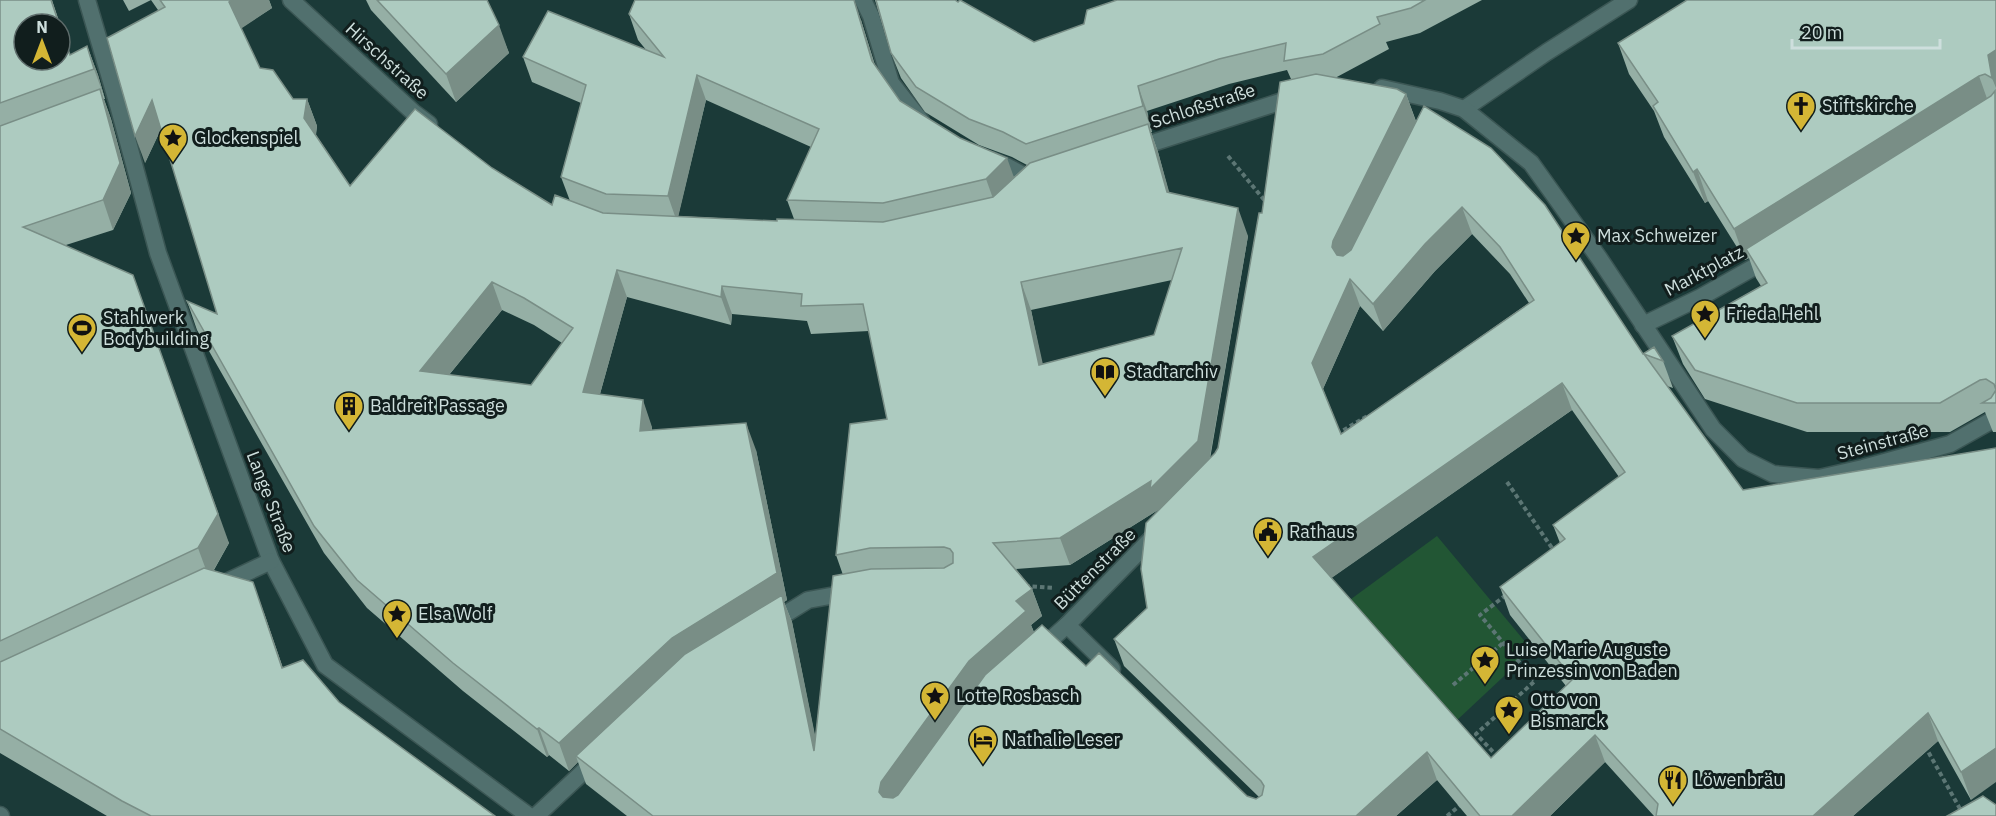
<svg xmlns="http://www.w3.org/2000/svg" width="1996" height="816" font-family="'IBM Plex Sans',sans-serif">
<style>
.park{fill:#225634}
.lines{fill:none;stroke-linecap:round;stroke-linejoin:round}
.service-casing{stroke:#3b5654;stroke-width:19}
.pedestrian-casing{stroke:#3b5654;stroke-width:19}
.minor-casing{stroke:#3b5654;stroke-width:19}
.path{stroke:#5c7674;stroke-width:4;stroke-dasharray:4.5 3;stroke-linecap:butt}
.service{stroke:#51706e;stroke-width:16}
.pedestrian{stroke:#51706e;stroke-width:16}
.minor{stroke:#51706e;stroke-width:16}
.wall{fill:#95afa5;fill-rule:evenodd}
.shaded-wall{fill:#798e86}
.building{fill:#adcbc0;stroke:#798e86;stroke-width:1.5;fill-rule:evenodd}
.labels{text-anchor:middle;stroke-width:6;stroke-linejoin:round;paint-order:stroke}
.street-label{font-size:18px;fill:#cedfdd;stroke:#111e1d}
.poi-label{font-size:18px;fill:#cedfdd;stroke:#111e1d;text-anchor:start}
</style>
<rect width="100%" height="100%" fill="#1b3a38"/>
<polygon class="park" points="1437,536 1532,650 1454,723 1347,602"/>
<g class="lines">
<g class="service-casing">
<g id="service">
<polyline points="1464,109 1547,52 1629,0"/>
<polyline points="1643,325 1701,297 1772,257"/>
</g>
</g>
<g class="pedestrian-casing">
<g id="pedestrian">
<polyline points="87,0 118,105 158,253 271,561 325,665 529,816"/>
<polyline points="291,0 413,112 429,124"/>
<polyline points="218,586 271,561"/>
<polyline points="771,623 808,600 852,592"/>
<polyline points="1067,625 1112,669"/>
<polyline points="1038,651 1067,625 1158,532"/>
<polyline points="536,816 598,758"/>
</g>
</g>
<g class="minor-casing">
<g id="minor">
<polyline points="863,0 871,16 891,83 921,121"/>
<polyline points="1382,88 1440,101 1464,109 1531,163 1599,258 1713,429 1743,459 1773,474 1819,478 1863,468 1950,444 1996,418"/>
<polyline points="1134,149 1298,96"/>
<polyline points="991,160 1008,167 1034,181 1038,180"/>
<polyline points="0,815 1,816"/>
</g>
</g>
<g class="path">
<polyline points="1228,156 1265,201"/>
<polyline points="1337,434 1369,415"/>
<polyline points="1507,482 1554,551"/>
<polyline points="1025,586 1054,588"/>
<polyline points="1453,685 1503,643"/>
<polyline points="1925,746 1964,816"/>
<polyline points="1498,757 1476,734 1535,681 1480,615 1506,595"/>
<polyline points="1447,816 1463,803"/>
</g>
<use href="#service" class="service"/>
<use href="#pedestrian" class="pedestrian"/>
<use href="#minor" class="minor"/>
</g>
<g class="wall">
<polygon points="0,0 52,0 60,24 24,24 60,60 60,25 70,55 87,46 98,75 105,99 104,99 111,119 131,193 113,230 66,245 229,543 214,570 264,613 283,668 339,702 495,816 107,816 0,753"/>
<path d="M123,0H269L272,8L241,28L260,68L293,99H307L317,126L316,135L350,186L492,168L552,205L570,201L561,177L581,103L532,82L523,57L647,51L638,40L629,14L861,20L875,65L900,101L1014,177L1027,165L1012,157L979,145L925,112L901,78L891,53L875,0H955L1034,42L1084,24L1117,0H1482L1420,33L1386,42L1389,49L1335,78L1406,94L1416,121L1643,354L1663,361L1673,388L1667,386L1743,490L1996,448L1971,800L1938,741L1853,816H1654L1605,762L1550,816H1467L1437,780L1396,816H627L586,784L578,762L569,771L549,755L547,757L463,691L367,608L324,553L197,330L187,301L217,314L161,129L145,163L158,10L151,0L129,11ZM1287,70L1291,79L1262,213L1218,448L1215,453L1210,459L1248,236L1169,193L1158,152L1151,132H1152L1147,111L1229,84ZM706,100L811,147L787,200L794,219L777,221L678,216ZM1472,234L1510,274L1529,303L1341,434L1323,389L1360,306L1383,331L1435,271ZM1172,280L1154,335L1042,364L1031,310ZM627,297L731,325L732,314L807,321L811,334L869,331L887,419L836,555L843,575L815,737L792,622L784,602L787,600L756,450L652,430V427L600,394ZM502,310L534,325L562,343L531,385L449,375ZM1572,410L1619,477L1553,525L1560,543L1500,587L1510,615L1566,686L1491,758L1331,578ZM1158,510L1147,608L1114,639L1124,666L1259,797L1256,799L1247,796L1086,666L1034,632L1031,625L1042,616L1032,589L1016,569L1070,565Z"/>
<polygon points="366,0 487,0 509,53 456,102 371,10"/>
<polygon points="1996,0 1996,432 1993,432 1985,412 1950,432 1807,432 1705,399 1683,364 1672,336 1761,286 1756,278 1749,258 1745,260 1708,201 1705,203 1664,137 1654,111 1629,74 1618,43"/>
</g>
<g class="shaded-wall">
<polygon points="232,0 269,0 272,8 239,30 229,2"/>
<polygon points="854,0 861,20 881,86 872,61"/>
<polygon points="499,25 509,53 456,102 446,74"/>
<polygon points="87,46 98,75 105,99 94,69"/>
<polygon points="1996,50 1996,88 1992,78 1988,55"/>
<polygon points="697,75 706,100 677,222 668,196"/>
<polygon points="1979,76 1990,107 1746,249 1749,258 1745,260 1734,229"/>
<polygon points="1138,86 1147,111 1152,132 1143,106"/>
<polygon points="100,89 111,119 131,193 113,230 103,200"/>
<polygon points="1406,94 1416,122 1342,274 1332,247 1333,241"/>
<polygon points="307,99 317,126 314,145 304,118"/>
<polygon points="152,100 162,127 145,163 135,136"/>
<polygon points="1148,124 1158,152 1177,220 1167,192"/>
<polygon points="1007,158 1016,183 995,204 986,179"/>
<polygon points="1697,169 1708,201 1705,203 1693,172"/>
<polygon points="1462,207 1472,234 1435,271 1383,331 1373,304 1425,244"/>
<polygon points="1238,208 1248,236 1208,468 1160,516 1158,510 1070,565 1060,538"/>
<polygon points="617,270 627,297 593,419 583,392"/>
<polygon points="133,275 229,543 209,578 198,548"/>
<polygon points="1350,279 1360,306 1322,391 1312,363"/>
<polygon points="492,282 502,310 430,398 420,371"/>
<polygon points="1021,282 1031,310 1049,392 1039,365"/>
<polygon points="722,286 732,314 731,325 721,297"/>
<polygon points="1562,383 1572,410 1323,584 1313,557"/>
<polygon points="643,400 652,427 650,458 640,431"/>
<polygon points="746,423 756,450 787,600 784,602 792,622 824,779 576,756 578,762 569,771 559,743"/>
<polygon points="253,582 264,613 293,699 282,668"/>
<polygon points="1032,589 1042,616 1031,625 1036,638 891,810 879,792 881,782 969,661 1016,601"/>
<polygon points="1928,713 1938,741 1853,816 1813,816"/>
<polygon points="539,728 549,755 547,757 537,729"/>
<polygon points="1595,735 1605,762 1550,816 1512,816"/>
<polygon points="1996,748 1996,782 1971,800 1961,772"/>
<polygon points="1427,752 1437,780 1396,816 1356,816"/>
</g>
<g class="building">
<polygon points="0,0 51,0 59,24 24,24 24,60 60,60 60,27 70,55 87,46 94,69 0,103"/>
<path d="M160,0H232L229,2L260,68L273,70L293,99H307L304,118L350,186L415,109L492,168L552,205L555,195L603,213L777,221V219L883,222L993,197L1030,163L1148,124L1167,192L1238,208L1198,441L1150,489L1151,481L1060,538L993,543L1032,589L1016,601L1026,611L969,661L881,782L879,792L883,797L893,798L898,795L985,675L1042,625L1086,666L1099,653L1247,796L1256,799L1262,795L1264,786L1261,781L1114,639L1147,608L1141,569L1146,523L1215,453L1218,448L1259,213H1262L1280,82L1316,74L1397,89L1406,94L1333,241L1332,247L1337,255L1343,256L1351,250L1424,106L1491,148L1545,205L1643,354L1654,347L1663,361L1644,354L1743,490L1996,448V748L1961,772L1928,713L1813,816H1656L1658,804L1595,735L1512,816H1480L1427,752L1356,816H653L576,756L685,654L782,595L814,751L833,576L871,569L944,568L953,563V553L950,549L944,547L870,548L836,555L850,424L887,419L863,304L801,306L802,294L722,286L721,297L617,270L583,392L643,400L640,431L746,423L777,573L672,638L559,743L539,728L537,729L453,663L357,580L314,526L188,303L187,301L217,314L152,100L135,136L107,38L165,7ZM1462,207L1500,247L1534,300L1341,434L1312,363L1350,279L1373,304L1425,244ZM1182,248L1154,335L1039,365L1021,282ZM492,282L524,298L573,328L531,385L420,371ZM1562,383L1625,472L1553,525L1565,539L1500,587L1573,679L1491,758L1313,557Z"/>
<polygon points="377,0 487,0 499,25 446,74"/>
<polygon points="635,0 854,0 872,61 900,101 960,138 1007,158 986,179 883,203 787,200 819,129 697,75 668,196 606,194 561,177 586,85 523,57 548,11 664,57 629,14"/>
<polygon points="876,0 955,0 958,2 960,0 1034,42 1084,24 1087,10 1117,0 1425,0 1411,8 1377,17 1380,24 1323,54 1284,61 1286,43 1219,59 1138,86 1143,106 1026,144 1003,132 969,119 916,87 891,53"/>
<polygon points="1687,0 1996,0 1996,50 1988,55 1992,78 1985,74 1979,76 1734,229 1697,169 1693,172 1653,106 1658,102 1618,43"/>
<polygon points="100,89 120,163 103,200 23,227 133,275 218,514 198,548 0,641 0,126"/>
<polygon points="1995,91 1996,390 1994,384 1986,379 1980,380 1940,403 1797,403 1695,370 1672,336 1767,283 1746,249 1991,96"/>
<polygon points="1996,390 1996,403 1982,403 1991,398"/>
<polygon points="204,568 253,582 282,668 303,660 339,702 495,816 151,816 122,801 0,729 0,662"/>
<polygon points="1983,796 1996,805 1996,816 1947,816"/>
</g>
<defs>
<g id="church-pin" transform="scale(1.5)"><path d="M0 17L-7.5 6A9.5 9.5 0 1 1 7.5 6Z" fill="#d4b635" stroke="#111e1d"/><path d="M-1.2-6h2.4v3.5h3.3v2.4h-3.3V6h-2.4V-.1h-3.3v-2.4h3.3Z" fill="#111"/></g>
<g id="sight-pin" transform="scale(1.5)"><path d="M0 17L-7.5 6A9.5 9.5 0 1 1 7.5 6Z" fill="#d4b635" stroke="#111e1d"/><path d="M0-6L1.8-2.2L6-1.7L2.9 1.2L3.7 5.4L0 3.3L-3.7 5.4L-2.9 1.2L-6-1.7L-1.8-2.2Z" fill="#111"/></g>
<g id="stadium-pin" transform="scale(1.5)"><path d="M0 17L-7.5 6A9.5 9.5 0 1 1 7.5 6Z" fill="#d4b635" stroke="#111e1d"/><path d="M0-5a6.5 5 0 1 0 0 10a6.5 5 0 1 0 0-10ZM-3.5-1.8h7v3.6h-7Z" fill="#111"/></g>
<g id="library-pin" transform="scale(1.5)"><path d="M0 17L-7.5 6A9.5 9.5 0 1 1 7.5 6Z" fill="#d4b635" stroke="#111e1d"/><path d="M-6-4Q-3-5.5-.7-3.5V5Q-3 3-6 4ZM6-4Q3-5.5 .7-3.5V5Q3 3 6 4Z" fill="#111"/></g>
<g id="building-pin" transform="scale(1.5)"><path d="M0 17L-7.5 6A9.5 9.5 0 1 1 7.5 6Z" fill="#d4b635" stroke="#111e1d"/><path d="M-4-6H4V6H1V3H-1V6H-4ZM-2.5-4.3h1.7v1.8h-1.7ZM.8-4.3h1.7v1.8H.8ZM-2.5-1h1.7V.8h-1.7ZM.8-1h1.7V.8H.8Z" fill="#111"/></g>
<g id="civic-pin" transform="scale(1.5)"><path d="M0 17L-7.5 6A9.5 9.5 0 1 1 7.5 6Z" fill="#d4b635" stroke="#111e1d"/><path d="M-.6-6.5H3V-4.5H.6V-3L4-1V1h2V6H-6V1h2V-1L-.6-3ZM-1.2 2.5V6h2.4V2.5Z" fill="#111"/></g>
<g id="hotel-pin" transform="scale(1.5)"><path d="M0 17L-7.5 6A9.5 9.5 0 1 1 7.5 6Z" fill="#d4b635" stroke="#111e1d"/><path d="M-6-4.5h1.5V1H6V5H4.5V3h-9V5H-6ZM-4 0a1.8 1.8 0 1 1 3.6 0ZM.5 0V-2.5h3Q6-2.5 6 0Z" fill="#111"/></g>
<g id="restaurant-pin" transform="scale(1.5)"><path d="M0 17L-7.5 6A9.5 9.5 0 1 1 7.5 6Z" fill="#d4b635" stroke="#111e1d"/><path d="M-5-6h1v4h1v-4h1v4h1v-4h1v5L-1.5 .5V6h-2V.5L-5-1ZM5-6V6H3V1.5H1.5Q1.5-4 5-6Z" fill="#111"/></g>
</defs>
<g fill-rule="evenodd">
<use href="#church-pin" x="1801" y="106"/>
<use href="#sight-pin" x="173" y="138"/>
<use href="#sight-pin" x="1576" y="236"/>
<use href="#sight-pin" x="1705" y="314"/>
<use href="#stadium-pin" x="82" y="328"/>
<use href="#library-pin" x="1105" y="372"/>
<use href="#building-pin" x="349" y="406"/>
<use href="#civic-pin" x="1268" y="532"/>
<use href="#sight-pin" x="397" y="614"/>
<use href="#sight-pin" x="1485" y="660"/>
<use href="#sight-pin" x="935" y="696"/>
<use href="#sight-pin" x="1509" y="710"/>
<use href="#hotel-pin" x="983" y="740"/>
<use href="#restaurant-pin" x="1673" y="780"/>
</g>
<g class="labels">
<g class="street-label">
<text transform="translate(387 61) rotate(42)" y="6">Hirschstraße</text>
<text transform="translate(1203 106) rotate(-18)" y="6">Schloßstraße</text>
<text transform="translate(1704 271) rotate(-28)" y="6">Marktplatz</text>
<text transform="translate(1883 442) rotate(-15)" y="6">Steinstraße</text>
<text transform="translate(271 502) rotate(69)" y="6">Lange Straße</text>
<text transform="translate(1095 569) rotate(-45)" y="6">Büttenstraße</text>
</g>
<g class="poi-label">
<text x="1822" y="112">Stiftskirche</text>
<text x="194" y="144">Glockenspiel</text>
<text x="1597" y="242">Max Schweizer</text>
<text x="1726" y="320">Frieda Hehl</text>
<text x="103" y="324">Stahlwerk<tspan x="103" dy="21">Bodybuilding</tspan></text>
<text x="1126" y="378">Stadtarchiv</text>
<text x="370" y="412">Baldreit Passage</text>
<text x="1289" y="538">Rathaus</text>
<text x="418" y="620">Elsa Wolf</text>
<text x="1506" y="656">Luise Marie Auguste<tspan x="1506" dy="21">Prinzessin von Baden</tspan></text>
<text x="956" y="702">Lotte Rosbasch</text>
<text x="1530" y="706">Otto von<tspan x="1530" dy="21">Bismarck</tspan></text>
<text x="1004" y="746">Nathalie Leser</text>
<text x="1694" y="786">Löwenbräu</text>
</g>
</g>
<g transform="translate(42 42)"><circle r="28" fill="#111e1d" stroke="#5d6b6a" stroke-width="1.5"/>
<path d="M0-4.5L10 22L0 15L-10 22Z" fill="#d4b635"/>
<text y="-9" font-size="16" font-weight="bold" text-anchor="middle" fill="#cedfdd">N</text>
</g>
<path d="M1792 39v9h148v-9" fill="none" stroke="#cedfdd" stroke-width="3"/>
<text x="1801" y="39" font-size="18" fill="#cedfdd" stroke="#111e1d" stroke-width="4.5" paint-order="stroke">20 m</text>
</svg>
